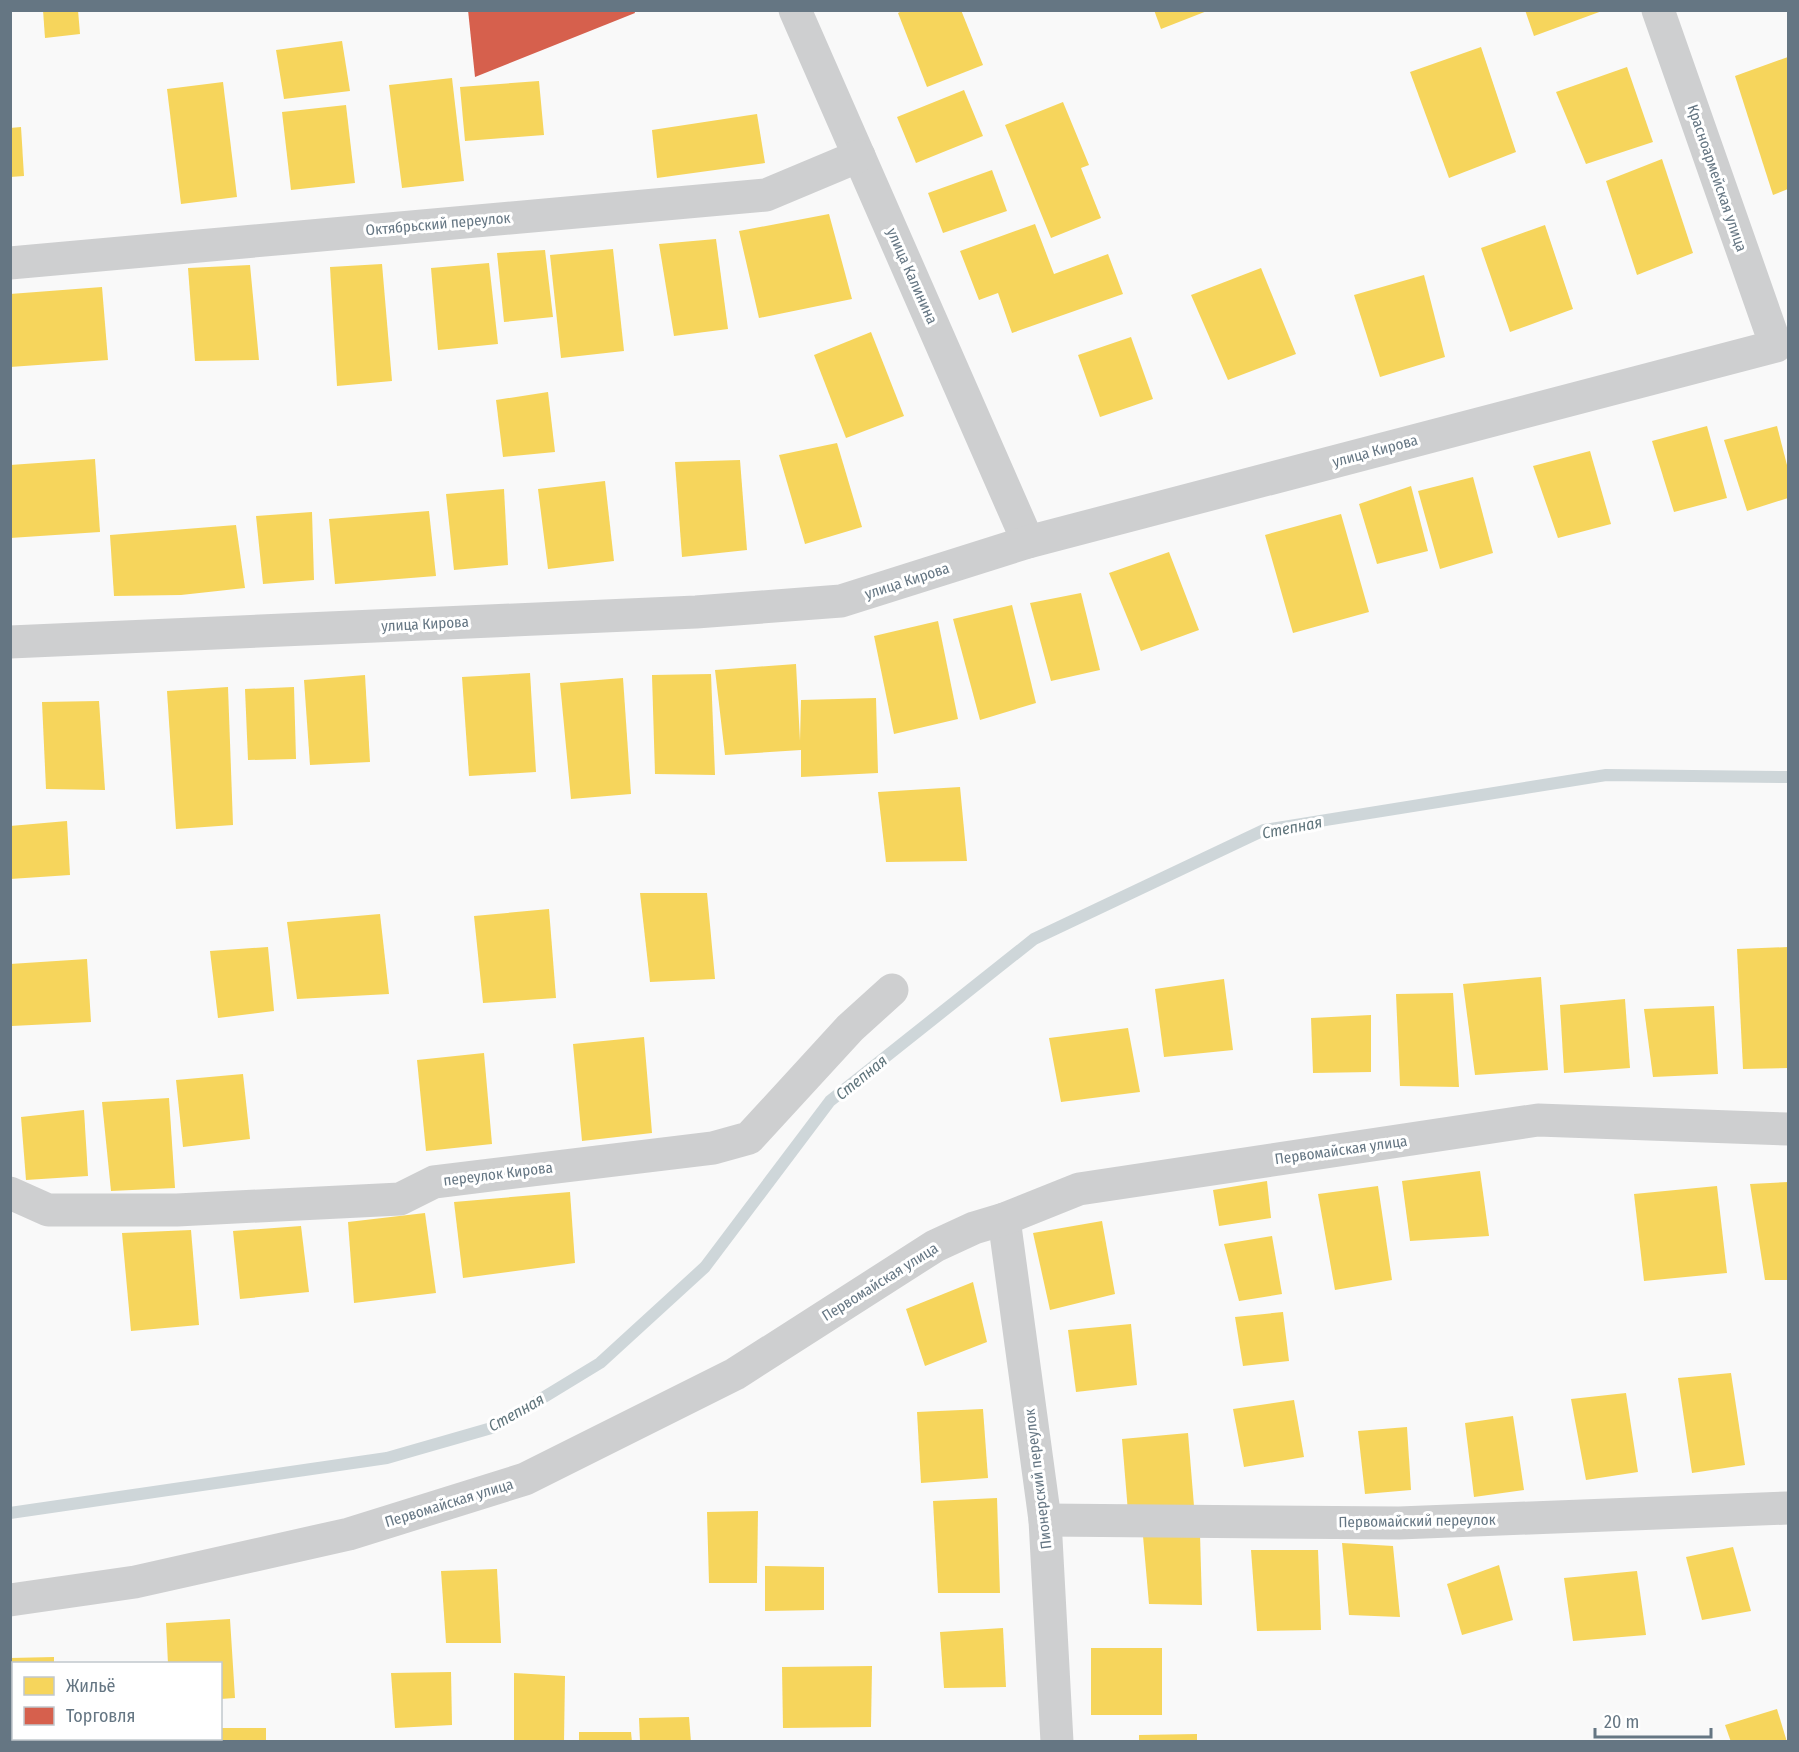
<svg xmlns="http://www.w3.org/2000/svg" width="1799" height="1752" font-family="'Fira Sans Condensed',sans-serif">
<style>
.homes{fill:#f6d55c}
.shops{fill:#d6604d}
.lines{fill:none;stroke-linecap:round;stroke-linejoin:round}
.stream{stroke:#ced6d9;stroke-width:12}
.minor{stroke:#cecfd0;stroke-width:33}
.labels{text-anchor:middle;stroke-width:6;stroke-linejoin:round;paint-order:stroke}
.street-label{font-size:15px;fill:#657683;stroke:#fff}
.water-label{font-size:16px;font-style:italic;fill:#60757c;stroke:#fff}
</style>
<rect width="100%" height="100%" fill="#f9f9f9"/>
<g class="homes">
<polygon points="43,10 78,10 80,34 45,38"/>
<polygon points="904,10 961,10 983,65 927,87 898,13"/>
<polygon points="1154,10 1207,10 1207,11 1161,29"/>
<polygon points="1525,10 1602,10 1602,11 1534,36"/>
<polygon points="342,41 350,91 284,99 276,50"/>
<polygon points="1481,47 1516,152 1449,178 1410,72"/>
<polygon points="1788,57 1788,189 1773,195 1735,76"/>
<polygon points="1627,67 1653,142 1586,164 1556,92"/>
<polygon points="452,78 464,181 402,188 389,85"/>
<polygon points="539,81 544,135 465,141 460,87"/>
<polygon points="223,82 237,197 181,204 167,89"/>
<polygon points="964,90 983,136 916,163 897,117"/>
<polygon points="1063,102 1089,165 1081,168 1101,218 1051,238 1005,125"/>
<polygon points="346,105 355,183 291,190 282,112"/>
<polygon points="757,114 765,163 657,178 652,130"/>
<polygon points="21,127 24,176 10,177 10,128"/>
<polygon points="1662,159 1693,253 1637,275 1606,181"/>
<polygon points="992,170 1007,211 943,233 928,193"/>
<polygon points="829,214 852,299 759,318 739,231"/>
<polygon points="1035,224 1054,274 1108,254 1123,294 1012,333 998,293 979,300 960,251"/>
<polygon points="1545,225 1573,309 1510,332 1481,248"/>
<polygon points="716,239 728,329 674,336 659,244"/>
<polygon points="613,249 624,351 561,358 550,255"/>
<polygon points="545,250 553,317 504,322 497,253"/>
<polygon points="489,263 498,344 438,350 431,268"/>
<polygon points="382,264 392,381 337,386 330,267"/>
<polygon points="250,265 259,360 195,361 188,268"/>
<polygon points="1261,268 1296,354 1228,380 1191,295"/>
<polygon points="1424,275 1445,357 1380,377 1354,295"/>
<polygon points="102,287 108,360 10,367 10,294"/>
<polygon points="871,332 904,416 846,438 814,355"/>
<polygon points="1131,337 1153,399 1100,417 1078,355"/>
<polygon points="548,392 555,452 503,457 496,400"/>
<polygon points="1707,426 1727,498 1674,512 1652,441"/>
<polygon points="1777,426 1788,469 1788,498 1747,511 1724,440"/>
<polygon points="837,443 862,527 805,544 779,455"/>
<polygon points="1590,451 1611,524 1558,538 1533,466"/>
<polygon points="95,459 100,532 10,538 10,465"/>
<polygon points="740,460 747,550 682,557 675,462"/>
<polygon points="1473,477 1493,553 1440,569 1418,491"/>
<polygon points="605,481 614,561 548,569 538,489"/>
<polygon points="1411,486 1428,551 1377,564 1359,504"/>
<polygon points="504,489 508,565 454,570 446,494"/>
<polygon points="429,511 436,576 335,584 329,519"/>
<polygon points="312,512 314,580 263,584 256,516"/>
<polygon points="1341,514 1369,612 1293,633 1265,535"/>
<polygon points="236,525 245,588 181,595 114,596 110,535"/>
<polygon points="1169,552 1199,630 1141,651 1109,573"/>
<polygon points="1081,593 1100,670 1051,681 1030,603"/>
<polygon points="1012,605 1036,703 980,720 953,619"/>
<polygon points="938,621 958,719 894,734 874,636"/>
<polygon points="796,664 800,741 801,700 876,698 878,773 801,777 801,750 725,755 715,670"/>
<polygon points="530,673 536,772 469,776 462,677"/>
<polygon points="711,674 715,775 655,774 652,675"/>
<polygon points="365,675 370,762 310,765 304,680"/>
<polygon points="623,678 631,794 571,799 560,683"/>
<polygon points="228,687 233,825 176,829 167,691"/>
<polygon points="294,687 296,759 248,760 245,689"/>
<polygon points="99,701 105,790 46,789 42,702"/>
<polygon points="960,787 967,861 886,862 878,792"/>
<polygon points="67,821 70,875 10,879 10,826"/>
<polygon points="640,893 707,893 715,979 650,982"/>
<polygon points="549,909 556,998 483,1003 474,916"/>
<polygon points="380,914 389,994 297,999 287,922"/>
<polygon points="268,947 274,1011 218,1018 210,951"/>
<polygon points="1788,947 1788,1068 1743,1069 1737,949"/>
<polygon points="87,959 91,1022 12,1026 10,964"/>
<polygon points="1541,977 1548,1070 1475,1075 1463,984"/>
<polygon points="1224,979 1233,1050 1164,1057 1155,989"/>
<polygon points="1453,993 1459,1087 1400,1086 1396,994"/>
<polygon points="1625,999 1630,1068 1564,1073 1560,1005"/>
<polygon points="1714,1006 1718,1074 1653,1077 1644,1009"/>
<polygon points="1371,1015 1371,1072 1313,1073 1311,1018"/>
<polygon points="1128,1028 1140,1092 1061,1102 1049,1038"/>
<polygon points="644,1037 652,1133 582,1141 573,1044"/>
<polygon points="484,1053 492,1144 426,1151 417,1060"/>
<polygon points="243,1074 250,1139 183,1147 176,1080"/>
<polygon points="169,1098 175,1188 111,1191 102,1102"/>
<polygon points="84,1110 88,1176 26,1180 21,1117"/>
<polygon points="1480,1171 1489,1236 1410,1241 1402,1181"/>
<polygon points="1267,1181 1271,1218 1219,1226 1213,1190"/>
<polygon points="1788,1182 1788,1280 1765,1280 1750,1184"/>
<polygon points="1378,1186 1392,1280 1335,1290 1318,1194"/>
<polygon points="1717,1186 1727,1273 1644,1281 1634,1194"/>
<polygon points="570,1192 575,1263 463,1278 454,1202"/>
<polygon points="425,1213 436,1293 354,1303 348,1222"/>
<polygon points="1102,1221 1115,1294 1050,1310 1033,1233"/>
<polygon points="301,1226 309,1292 240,1299 233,1231"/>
<polygon points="191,1230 199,1325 131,1331 122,1233"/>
<polygon points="1272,1236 1282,1294 1239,1301 1224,1244"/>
<polygon points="973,1282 987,1342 925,1366 906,1309"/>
<polygon points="1283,1312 1289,1361 1243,1366 1235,1317"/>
<polygon points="1131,1324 1137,1385 1076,1392 1068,1330"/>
<polygon points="1731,1373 1745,1465 1692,1473 1678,1378"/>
<polygon points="1626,1393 1638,1472 1586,1480 1571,1399"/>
<polygon points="1294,1400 1304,1457 1244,1467 1233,1409"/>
<polygon points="983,1409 988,1478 921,1483 917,1412"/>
<polygon points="1513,1416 1524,1490 1474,1497 1465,1423"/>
<polygon points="1407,1427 1411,1490 1365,1494 1358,1431"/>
<polygon points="1188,1433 1194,1506 1128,1512 1122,1439"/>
<polygon points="997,1498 1000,1593 938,1593 933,1501"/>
<polygon points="758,1511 757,1583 709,1583 707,1512"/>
<polygon points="1200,1534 1202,1605 1149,1604 1143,1536"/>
<polygon points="1342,1543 1393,1546 1400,1617 1349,1615"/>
<polygon points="1733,1547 1751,1611 1702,1620 1686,1557"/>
<polygon points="1251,1550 1318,1550 1321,1630 1257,1631"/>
<polygon points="1499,1565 1513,1620 1462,1635 1447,1584"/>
<polygon points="765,1566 824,1567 824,1610 765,1611"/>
<polygon points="497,1569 501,1643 446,1643 441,1571"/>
<polygon points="1637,1571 1646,1635 1573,1641 1564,1578"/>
<polygon points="230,1619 235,1698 220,1699 220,1664 168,1664 166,1623"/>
<polygon points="1003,1628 1006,1687 944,1688 940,1632"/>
<rect x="1091" y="1648" width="71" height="67"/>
<polygon points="54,1657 54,1664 14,1664 14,1732 10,1732 10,1658"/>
<polygon points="872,1666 871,1727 783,1728 782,1667"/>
<polygon points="451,1672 452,1725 395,1728 391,1673"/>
<polygon points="514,1673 565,1676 564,1742 514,1742"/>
<polygon points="1777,1709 1787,1742 1731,1742 1725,1725"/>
<polygon points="689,1717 691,1742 640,1742 639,1718"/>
<polygon points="220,1728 266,1728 266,1742 211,1742 211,1738 220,1738"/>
<polygon points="579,1732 631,1732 632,1742 579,1742"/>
<polygon points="1197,1734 1197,1742 1139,1742 1139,1735"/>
</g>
<polygon class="shops" points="468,10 634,10 635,13 475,77"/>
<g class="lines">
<polyline class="stream" points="10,1513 387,1458 495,1427 600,1363 705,1267 830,1101 1034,939 1264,830 1606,775 1788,777"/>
<g class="minor">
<polyline points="795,10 1028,542"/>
<polyline points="10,263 766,195 859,156"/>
<polyline points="10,642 696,612 841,601 1028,542 1776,346 1658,10"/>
<polyline points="10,1193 48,1210 177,1210 400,1199 434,1182 713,1148 749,1138 850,1028 892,990"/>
<polyline points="1004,1219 1045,1520 1057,1742"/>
<polyline points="1045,1520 1399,1523 1788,1508"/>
<polyline points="10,1600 135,1582 349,1534 525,1479 735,1374 935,1246 974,1228 1004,1219 1079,1189 1538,1120 1788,1129"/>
</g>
</g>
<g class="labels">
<g class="street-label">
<text transform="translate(1717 178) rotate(71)" y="5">Красноармейская улица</text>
<text transform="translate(438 224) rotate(-5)" y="5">Октябрьский переулок</text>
<text transform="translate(912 276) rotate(66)" y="5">улица Калинина</text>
<text transform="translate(1375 451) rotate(-15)" y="5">улица Кирова</text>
<text transform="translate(907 581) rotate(-18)" y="5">улица Кирова</text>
<text transform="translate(425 624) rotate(-3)" y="5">улица Кирова</text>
<text transform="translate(1341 1150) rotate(-8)" y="5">Первомайская улица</text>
<text transform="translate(498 1174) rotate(-7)" y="5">переулок Кирова</text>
<text transform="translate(880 1282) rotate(-32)" y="5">Первомайская улица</text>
<text transform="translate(1038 1479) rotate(-97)" y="5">Пионерский переулок</text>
<text transform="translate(449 1503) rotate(-17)" y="5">Первомайская улица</text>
<text transform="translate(1417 1521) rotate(-1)" y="5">Первомайский переулок</text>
</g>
<g class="water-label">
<text transform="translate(1292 827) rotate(-11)" y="6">Степная</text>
<text transform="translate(861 1077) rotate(-39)" y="6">Степная</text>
<text transform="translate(516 1412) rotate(-29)" y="6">Степная</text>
</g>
</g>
<rect width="1799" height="1752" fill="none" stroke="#657683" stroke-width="24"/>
<rect x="12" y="1662" width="210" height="78" fill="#ffffff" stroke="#c1c8cd" stroke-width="1.5"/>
<rect x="24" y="1677" width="30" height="18" fill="#f6d55c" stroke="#c1c8cd" stroke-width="1.5"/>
<text x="66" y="1692" font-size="18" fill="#657683">Жильё</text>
<rect x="24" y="1707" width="30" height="18" fill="#d6604d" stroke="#c1c8cd" stroke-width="1.5"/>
<text x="66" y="1722" font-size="18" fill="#657683">Торговля</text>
<path d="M1595 1728v9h116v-9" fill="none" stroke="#657683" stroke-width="3"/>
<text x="1604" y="1728" font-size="18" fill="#657683" stroke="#ffffff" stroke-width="4.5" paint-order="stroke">20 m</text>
</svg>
